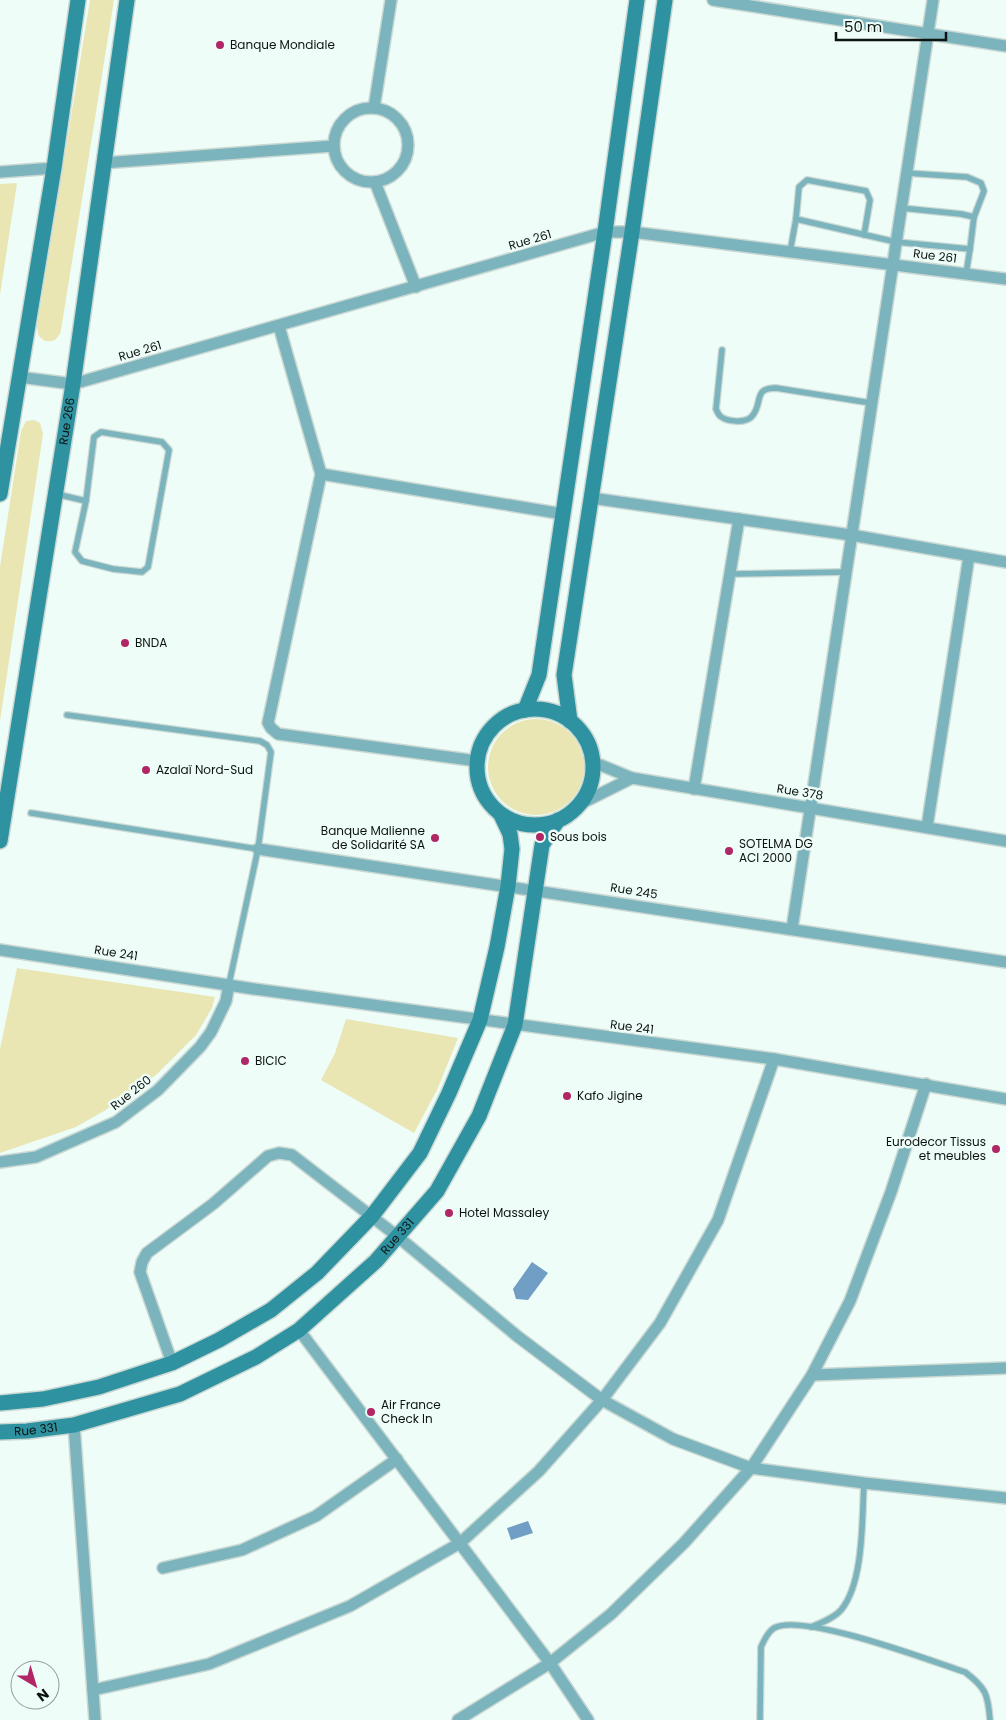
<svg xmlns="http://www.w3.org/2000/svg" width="1006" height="1720" font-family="Poppins,sans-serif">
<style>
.green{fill:#e9e6b4}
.water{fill:#719ec4}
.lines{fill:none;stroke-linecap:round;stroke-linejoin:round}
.lane-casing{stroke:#cad8d3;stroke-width:8}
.street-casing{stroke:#cad8d3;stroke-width:14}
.secondary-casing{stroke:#cad8d3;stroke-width:18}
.lane{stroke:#7bb4bd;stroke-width:5.5}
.street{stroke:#7bb4bd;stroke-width:11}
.secondary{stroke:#2e92a0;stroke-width:15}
.poi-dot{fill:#b12664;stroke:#eefdf8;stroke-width:2}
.labels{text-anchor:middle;stroke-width:5;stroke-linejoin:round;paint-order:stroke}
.poi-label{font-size:12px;fill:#0d1311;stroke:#eefdf8;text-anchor:start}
.street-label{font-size:12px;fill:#0d1311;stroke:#eefdf8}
</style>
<rect width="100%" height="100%" fill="#eefdf8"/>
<g class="green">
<path d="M90,0H114L61,330L60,334L55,340C47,343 42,341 38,334L37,326Z"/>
<polygon points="17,183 0,295 0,184"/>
<polygon points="34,420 40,423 43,434 0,721 0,567 21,431 26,421"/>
<circle cx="536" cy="767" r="48"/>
<polygon points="17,968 215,997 212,1008 196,1035 156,1075 104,1111 76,1127 0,1153 0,1049"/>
<polygon points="346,1019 458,1038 437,1090 414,1133 321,1080 335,1053"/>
</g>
<g class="water">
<polygon points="532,1262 548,1273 528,1300 516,1299 513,1289"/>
<polygon points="528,1521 533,1533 511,1540 507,1528"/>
</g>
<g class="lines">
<g class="lane-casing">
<g id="lane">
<polyline points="906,173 967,177 981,183 984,191 974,217"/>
<polyline points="901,208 961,214 974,217 970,249"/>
<polyline points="796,219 799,187 807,180 866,191 870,200 864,235"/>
<polyline points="790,252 796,219 896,242 970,249 966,274"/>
<path d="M722,350L716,409C717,411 718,414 720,416C727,422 747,424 753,415C763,402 753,388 776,388L871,403"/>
<polygon points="101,432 162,442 169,450 148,567 142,572 113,569 82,561 75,552 86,501 94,437"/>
<polyline points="56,494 86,501"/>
<polyline points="730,574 846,572"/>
<polyline points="67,715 260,741 267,745 271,752 258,849 229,984"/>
<polyline points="31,813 258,849"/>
<path d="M811,1627C821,1623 834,1618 841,1610C864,1583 862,1518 864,1483"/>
<path d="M760,1720L761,1647C764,1640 768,1632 774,1628C802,1612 931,1661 965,1672C986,1688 988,1694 990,1720"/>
</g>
</g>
<g class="street-casing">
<g id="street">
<polyline points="713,0 1006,46"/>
<polyline points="374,108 391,0"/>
<circle cx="371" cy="145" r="37"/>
<polyline points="103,163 333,146"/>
<polyline points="0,172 54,168"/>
<polyline points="375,182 416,287"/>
<polyline points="279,326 321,474 268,723 271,728 278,734 477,761"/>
<polyline points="19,377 73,384 605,232 632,232 1006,279"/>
<polyline points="321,474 563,514"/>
<polyline points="591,498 851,535 1006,562"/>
<polyline points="593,762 632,778 1006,841"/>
<polyline points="694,789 739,519"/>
<polyline points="580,804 632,778"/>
<polyline points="927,827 969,556"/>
<polyline points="258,849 1006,962"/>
<polyline points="792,929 933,0"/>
<polyline points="0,950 254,989 774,1059 1006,1099"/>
<polyline points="0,1162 36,1157 116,1122 158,1090 200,1047 211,1032 226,1001 229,984"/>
<polyline points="299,1330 550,1663 588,1720"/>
<polyline points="172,1363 140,1272 142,1262 147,1253 213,1204 268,1156 279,1153 292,1155 397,1236 517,1336 602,1400 673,1439 751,1468 864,1483 1006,1498"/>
<polyline points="812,1375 1006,1368"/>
<polyline points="74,1425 95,1720"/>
<polyline points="163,1568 242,1550 316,1516 397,1459"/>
<polyline points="93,1690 209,1664 350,1606 460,1543 539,1471 602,1400 660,1323 718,1220 774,1059"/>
<polyline points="458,1720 550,1663 611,1614 684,1543 751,1468 812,1375 850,1301 891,1192 926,1084"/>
</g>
</g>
<g class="secondary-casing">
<g id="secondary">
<polyline points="0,494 54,168 78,0"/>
<circle cx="535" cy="767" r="58"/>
<polyline points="525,710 539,675 605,232 637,0"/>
<polyline points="570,721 564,675 632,232 665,0"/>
<path id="s1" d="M0,841L73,384L127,0"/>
<polyline points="0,1403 43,1399 99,1387 172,1363 219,1340 271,1310 317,1273 372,1216 420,1153 449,1093 480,1020 497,947 508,886 512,849 510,834 501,815"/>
<path id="s2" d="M0,1432L27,1431L74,1425L180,1394L256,1357L299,1330L376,1261L437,1191L479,1116L515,1025L542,845L558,820"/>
</g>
</g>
<use href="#lane" class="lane"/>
<use href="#street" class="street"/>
<use href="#secondary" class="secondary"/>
</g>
<g class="poi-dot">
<circle cx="220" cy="45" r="5"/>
<circle cx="125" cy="643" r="5"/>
<circle cx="146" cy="770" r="5"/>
<circle cx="540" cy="837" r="5"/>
<circle cx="435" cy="838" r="5"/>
<circle cx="729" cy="851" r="5"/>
<circle cx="245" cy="1061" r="5"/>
<circle cx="567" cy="1096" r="5"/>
<circle cx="996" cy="1149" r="5"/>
<circle cx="449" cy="1213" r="5"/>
<circle cx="371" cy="1412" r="5"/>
</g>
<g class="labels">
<g class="poi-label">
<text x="230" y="49">Banque Mondiale</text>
<text x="135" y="647">BNDA</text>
<text x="156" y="774">Azalaï Nord-Sud</text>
<text x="425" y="835" text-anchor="end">Banque Malienne<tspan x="425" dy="14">de Solidarité SA</tspan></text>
<text x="550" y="841">Sous bois</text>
<text x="739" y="848">SOTELMA DG<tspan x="739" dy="14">ACI 2000</tspan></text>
<text x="255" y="1065">BICIC</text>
<text x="577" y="1100">Kafo Jigine</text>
<text x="986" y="1146" text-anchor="end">Eurodecor Tissus<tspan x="986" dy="14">et meubles</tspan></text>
<text x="459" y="1217">Hotel Massaley</text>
<text x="381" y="1409">Air France<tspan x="381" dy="14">Check In</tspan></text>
</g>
<g class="street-label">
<text transform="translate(530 240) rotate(-16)" y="4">Rue 261</text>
<text transform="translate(935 256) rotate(7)" y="4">Rue 261</text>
<text transform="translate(140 351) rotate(-16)" y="4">Rue 261</text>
<text dy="4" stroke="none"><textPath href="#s1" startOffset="425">Rue 266</textPath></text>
<text transform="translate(800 792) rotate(9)" y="4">Rue 378</text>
<text transform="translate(634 891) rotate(9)" y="4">Rue 245</text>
<text transform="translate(116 953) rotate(9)" y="4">Rue 241</text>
<text transform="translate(632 1027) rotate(7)" y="4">Rue 241</text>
<text transform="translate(131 1093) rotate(-38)" y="4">Rue 260</text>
<text dy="4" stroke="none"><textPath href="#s2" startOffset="456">Rue 331</textPath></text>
<text dy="4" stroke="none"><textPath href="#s2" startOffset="36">Rue 331</textPath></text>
</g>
</g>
<g transform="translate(35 1685) rotate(142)"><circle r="24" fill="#eefdf8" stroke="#949f9c"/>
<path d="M0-4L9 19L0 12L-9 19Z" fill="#b12664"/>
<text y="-8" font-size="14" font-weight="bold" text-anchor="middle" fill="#0d1311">N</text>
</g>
<path d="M836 32v8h110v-8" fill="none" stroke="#0d1311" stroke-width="2.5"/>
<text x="844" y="32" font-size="15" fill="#0d1311" stroke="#eefdf8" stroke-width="4" paint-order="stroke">50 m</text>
</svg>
